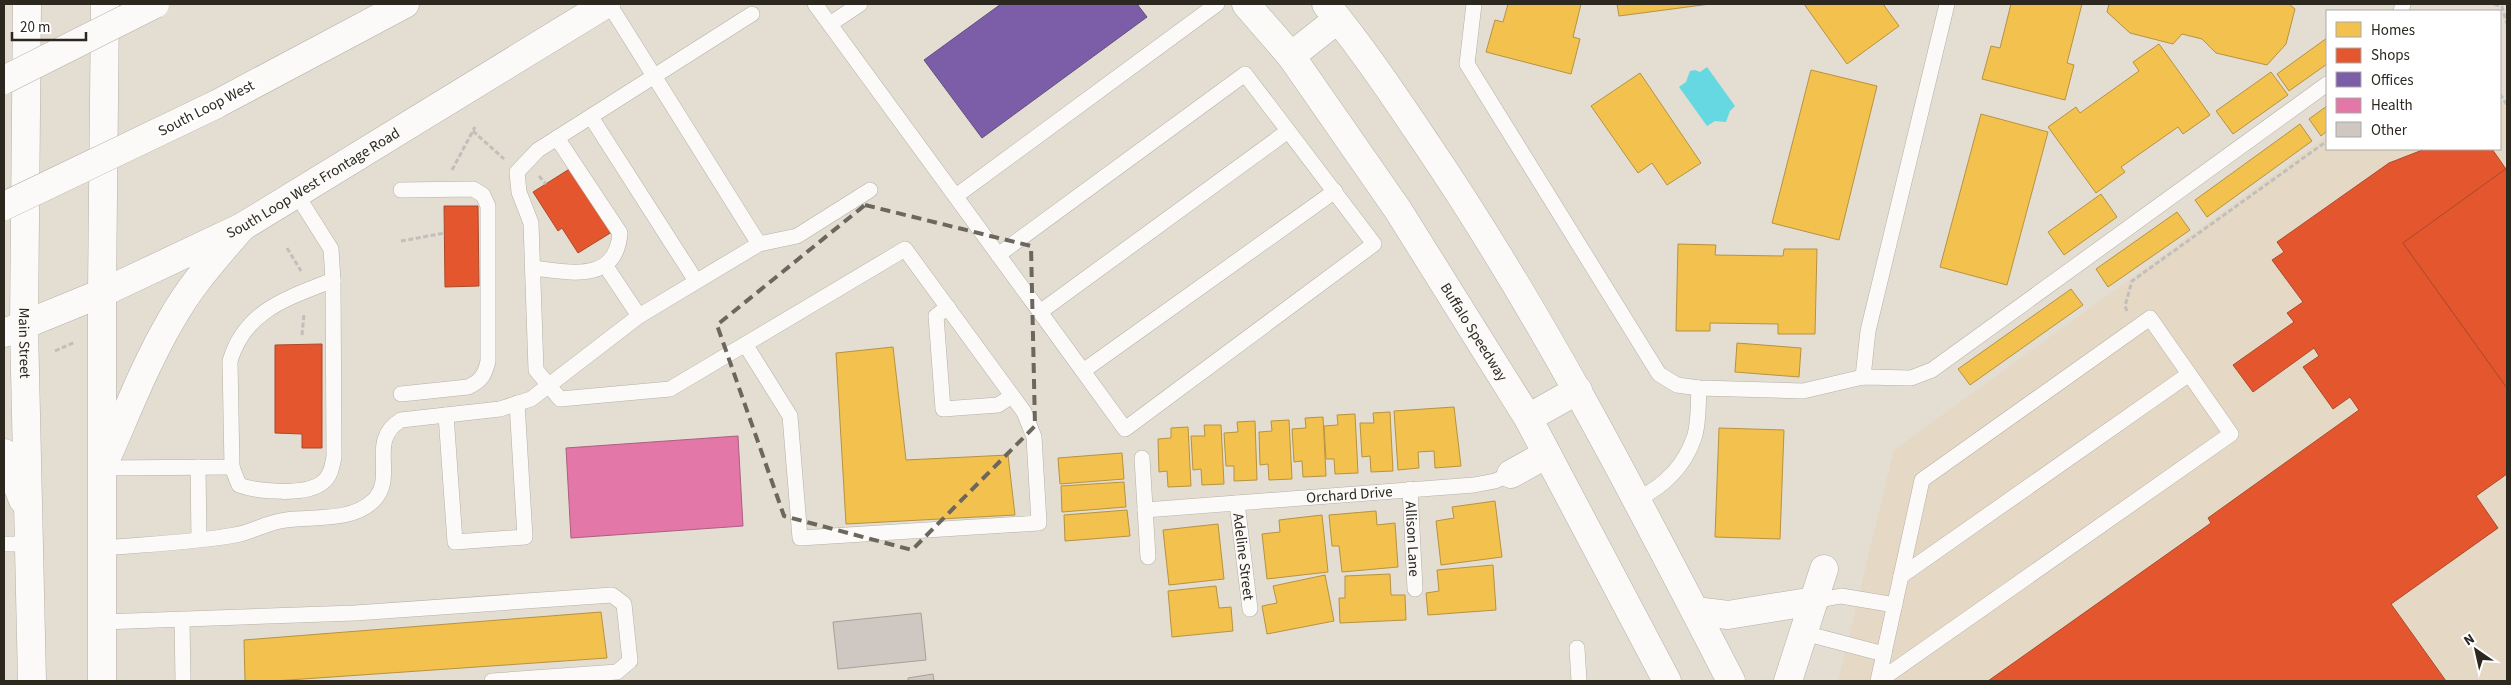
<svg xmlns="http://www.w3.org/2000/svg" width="2511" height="685" font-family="'Source Sans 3',sans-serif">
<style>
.built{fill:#e5d9c5}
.water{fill:#66d8e2}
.homes{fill:#f2c14e;stroke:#b79340}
.shops{fill:#e4572e;stroke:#ad492a}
.offices{fill:#7b5ea7;stroke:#634e7e}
.health{fill:#e377a8;stroke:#ac5f7f}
.building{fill:#cfc7c2;stroke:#a8a09b}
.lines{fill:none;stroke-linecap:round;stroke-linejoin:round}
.lane-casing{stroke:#b5b0a8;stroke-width:16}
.street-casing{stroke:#b5b0a8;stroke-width:29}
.secondary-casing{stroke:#b5b0a8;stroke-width:29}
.highway-casing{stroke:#b5b0a8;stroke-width:29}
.path{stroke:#c1bfbb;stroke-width:3;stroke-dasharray:5 2.5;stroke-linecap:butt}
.lane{stroke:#fbfaf8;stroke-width:15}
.street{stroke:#fbfaf8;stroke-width:28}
.secondary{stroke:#fbfaf8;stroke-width:28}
.highway{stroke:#fbfaf8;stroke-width:28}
.highway-bridge-casing{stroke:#b5b0a8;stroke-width:29;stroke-linecap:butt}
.highway-bridge{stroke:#fbfaf8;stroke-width:28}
.marked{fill:none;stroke:#6c675e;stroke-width:4;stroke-dasharray:10 6;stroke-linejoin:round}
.labels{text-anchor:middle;stroke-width:5;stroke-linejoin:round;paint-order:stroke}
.street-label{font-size:15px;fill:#2c2820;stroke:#fff}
</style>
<rect width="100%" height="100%" fill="#e3ddd2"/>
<polygon class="built" points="2500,99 2507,109 2507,681 1838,681 1894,450 2327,136 2327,149 2500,149"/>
<polygon class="water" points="1707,67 1735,106 1730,111 1726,122 1715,121 1707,126 1679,87 1686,82 1690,71 1695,70 1700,72"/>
<g class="homes">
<polygon points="1508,4 1581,4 1573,37 1580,39 1571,74 1486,52 1495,20 1503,22"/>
<polygon points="1617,4 1710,4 1619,16"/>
<polygon points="1804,4 1883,4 1899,26 1847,64"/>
<polygon points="2011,4 2082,4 2067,63 2074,65 2065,100 1982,79 1991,46 2000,48"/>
<polygon points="2109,4 2289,4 2295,9 2286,44 2267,65 2216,53 2202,39 2182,34 2173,44 2130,33 2107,12"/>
<polygon points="2327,38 2327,64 2289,91 2277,74"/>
<polygon points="2159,44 2210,115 2183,134 2178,127 2121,167 2125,172 2096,193 2048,127 2076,107 2080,113 2139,71 2133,62"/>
<polygon points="1811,70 1877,86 1839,240 1772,223"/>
<polygon points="2271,72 2288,95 2233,134 2216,111"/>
<polygon points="1640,73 1701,163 1667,185 1652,163 1638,173 1591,106"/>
<polygon points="2327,106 2327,131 2321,136 2309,119"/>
<polygon points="1981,114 2048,132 2007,285 1940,267"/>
<polygon points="2300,124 2312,141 2207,217 2195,200"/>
<polygon points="2101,194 2117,217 2064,255 2048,232"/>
<polygon points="2177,212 2190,230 2108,287 2096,269"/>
<polygon points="1678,244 1716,245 1715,255 1783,256 1784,249 1817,249 1815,334 1778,334 1778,324 1710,323 1710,331 1676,331"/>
<polygon points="2071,289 2083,305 1970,385 1958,369"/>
<polygon points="1737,343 1801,348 1799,377 1735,372"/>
<polygon points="893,347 906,460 1008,455 1015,515 846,524 836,353"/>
<polygon points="1454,407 1461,466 1435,468 1434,451 1418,452 1419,468 1398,470 1394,411"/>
<polygon points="1390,412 1393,471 1371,472 1370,456 1362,457 1360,423 1374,423 1373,413"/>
<polygon points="1355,414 1358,473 1335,474 1334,459 1326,459 1324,426 1338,425 1337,415"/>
<polygon points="1323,417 1326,476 1303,477 1302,461 1294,462 1292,429 1306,428 1305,418"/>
<polygon points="1289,420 1292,479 1269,480 1268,464 1260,465 1259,432 1272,431 1271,421"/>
<polygon points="1255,421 1257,480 1234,481 1234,466 1226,466 1224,433 1238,432 1237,422"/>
<polygon points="1204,425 1221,425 1224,484 1202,485 1201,469 1193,470 1191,436 1205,436"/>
<polygon points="1188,427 1191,486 1168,487 1167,471 1159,472 1158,439 1171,438 1171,428"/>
<polygon points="1719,428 1784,430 1780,539 1715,537"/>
<polygon points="1122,453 1124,479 1060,484 1058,458"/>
<polygon points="1124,482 1126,507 1062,512 1061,486"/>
<polygon points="1495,501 1502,557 1441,565 1436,521 1454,518 1452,507"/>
<polygon points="1127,510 1130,536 1065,541 1064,515"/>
<polygon points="1376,511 1377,525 1395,523 1398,567 1342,572 1339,546 1332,546 1329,515"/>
<polygon points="1322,515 1328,572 1267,579 1262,534 1280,532 1279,520"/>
<polygon points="1218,524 1224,579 1169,585 1163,530"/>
<polygon points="1493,565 1496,610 1428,615 1426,593 1439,591 1437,570"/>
<polygon points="1390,574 1391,595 1405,595 1406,620 1340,623 1339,598 1345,598 1345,576"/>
<polygon points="1325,575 1334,621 1267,634 1262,606 1277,603 1273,586"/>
<polygon points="1216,586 1219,608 1231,607 1233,631 1172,637 1168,591"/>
<polygon points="601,612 607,658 274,681 245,681 244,640"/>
</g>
<g class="shops">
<polygon points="2425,149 2492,149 2506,169 2403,243 2507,388 2507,474 2476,496 2498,528 2391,604 2446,681 1988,681 2211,523 2208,518 2359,410 2350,397 2333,409 2303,367 2319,356 2314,348 2253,392 2233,365 2294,322 2287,313 2303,302 2272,260 2284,252 2277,242 2389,163"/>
<polygon points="571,168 612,232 578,253 562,228 558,231 533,192"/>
<polygon points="2507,168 2507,388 2403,243"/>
<polygon points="444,206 478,206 479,286 445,287"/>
<polygon points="322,344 322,448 302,448 302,434 275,433 275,345"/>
</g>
<polygon class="offices" points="1001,4 1137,4 1147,17 982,138 924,60"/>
<polygon class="health" points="738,436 743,526 571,538 566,448"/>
<g class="building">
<polygon points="921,613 926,660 838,669 833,622"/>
<polygon points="933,674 934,681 908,681 908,678"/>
</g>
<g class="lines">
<g class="lane-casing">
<g id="lane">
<polyline points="609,4 759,244"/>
<path d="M815,4C918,145 1022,287 1125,429L1374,244L1245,74L998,255"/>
<polyline points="1474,4 1467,64 1659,374 1677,385 1699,388 1803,391 1863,377 1911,378 1932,370 2327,84"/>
<polyline points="2401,11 2403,4"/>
<polyline points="830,24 860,4"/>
<polyline points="591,117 696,281"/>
<path d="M401,190L473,189L483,195L488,206V361C485,375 481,381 468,387L401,394"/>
<polyline points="956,196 1217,4"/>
<polyline points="605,265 639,316"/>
<path d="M533,268C569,272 616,284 620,233L557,138"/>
<polyline points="948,307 936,316 943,409 998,405 1012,396"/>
<polyline points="1040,312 1288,131"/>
<polyline points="745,344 790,416 800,538 1039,523 1034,437 1024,412 905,249 670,389 560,399 536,370 531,223 519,192 517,172 538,150 752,14"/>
<polyline points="1083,371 1335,191"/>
<polyline points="1863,377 1868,331 1947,4"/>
<polyline points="446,415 455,542 525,537 517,403"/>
<polyline points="1142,458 1148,557"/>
<polyline points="198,467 199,539"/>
<path d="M232,467L239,485C258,492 307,496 323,482C331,476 332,466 334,457L333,280"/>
<path d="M102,468L232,467L230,361C245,310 288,298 333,280L331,249L297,195"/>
<path id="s1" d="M1410,489L1415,589"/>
<path d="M1638,499C1664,486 1684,467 1694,438C1699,424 1698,404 1699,388"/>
<path id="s2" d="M1237,503L1250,609"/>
<path id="s3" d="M1145,510L1474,485L1495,481L1511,474"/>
<polyline points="4,544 30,544"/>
<path d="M102,548C146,544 191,543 235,535C252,532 268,522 286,520C313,516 351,522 373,501C398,477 366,441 401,420L500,409L531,399L639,316L759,244L797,236L870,190"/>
<polyline points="1901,576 2189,374"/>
<polyline points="1814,601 1841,596 1895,605"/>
<polyline points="182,620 183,681"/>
<polyline points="102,622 355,613 612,595 624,604 630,661 617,672 492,681"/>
<polyline points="1804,633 1884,654"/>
<polyline points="1577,648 1579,681"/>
<polyline points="1878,681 1922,480 2150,318 2231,434 1879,681"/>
</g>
</g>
<g class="street-casing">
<g id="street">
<polyline points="1511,474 1547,454"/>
<polyline points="1788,681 1824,569"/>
</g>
</g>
<g class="secondary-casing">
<g id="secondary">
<path id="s4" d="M1246,4L1291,56L1398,210L1528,418L1667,681"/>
<path d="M1326,4C1363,49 1395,97 1428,146C1543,316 1637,499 1731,681"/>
<polyline points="1291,56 1338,19"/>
<path id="s5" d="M4,333L102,293L242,227L606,4"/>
<polyline points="1528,418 1578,390"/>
<polyline points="1695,611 1728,615 1814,601"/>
</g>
</g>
<g class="highway-casing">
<g id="highway">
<path id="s6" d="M27,4L24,326L32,681"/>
<polyline points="215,105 405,4"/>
<polyline points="4,453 23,500"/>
<path d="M107,457C127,412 145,365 170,322C189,287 216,257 242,227"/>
<polyline points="102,681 102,293 105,4"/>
</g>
</g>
<g class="path">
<polyline points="2494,4 2502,7 2507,24"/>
<polyline points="2500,94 2507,105"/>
<polyline points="473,131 504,159"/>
<polyline points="452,170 475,127"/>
<polyline points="539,176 546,184"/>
<polyline points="401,241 445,233"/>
<polyline points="287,248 301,271"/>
<polyline points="2127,311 2125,306 2132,281 2327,141"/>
<polyline points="302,335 304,314"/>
<polyline points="55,351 75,342"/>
</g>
<use href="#lane" class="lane"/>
<use href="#street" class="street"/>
<use href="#secondary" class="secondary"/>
<use href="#highway" class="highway"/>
<g class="highway-bridge-casing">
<g id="highway-bridge">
<polyline points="4,80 155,4"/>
<polyline points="4,206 215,105"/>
</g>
</g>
<use href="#highway-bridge" class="highway-bridge"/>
</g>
<path class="marked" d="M865,205L1031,246L1035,426L912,550L784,516L717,325Z"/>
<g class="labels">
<g class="street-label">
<text transform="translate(206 108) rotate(-27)" y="5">South Loop West</text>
<text dy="5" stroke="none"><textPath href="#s5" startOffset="344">South Loop West Frontage Road</textPath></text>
<text dy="5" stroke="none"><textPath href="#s4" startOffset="400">Buffalo Speedway</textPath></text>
<text dy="5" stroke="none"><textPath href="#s6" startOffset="339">Main Street</textPath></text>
<text dy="5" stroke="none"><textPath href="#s3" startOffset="205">Orchard Drive</textPath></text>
<text dy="5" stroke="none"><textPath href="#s1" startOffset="50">Allison Lane</textPath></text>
<text dy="5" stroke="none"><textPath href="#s2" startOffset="54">Adeline Street</textPath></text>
</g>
</g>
<rect width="2511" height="685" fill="none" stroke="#2c2820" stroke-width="10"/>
<rect x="2326" y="10" width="175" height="140" fill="#ffffff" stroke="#aba9a6"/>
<rect x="2336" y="22" width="25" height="15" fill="#f2c14e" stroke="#aba9a6"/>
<text x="2371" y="35" font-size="15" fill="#2c2820">Homes</text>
<rect x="2336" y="48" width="25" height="15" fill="#e4572e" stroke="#aba9a6"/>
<text x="2371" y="60" font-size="15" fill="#2c2820">Shops</text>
<rect x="2336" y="72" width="25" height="15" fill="#7b5ea7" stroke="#aba9a6"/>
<text x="2371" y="85" font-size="15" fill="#2c2820">Offices</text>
<rect x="2336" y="98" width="25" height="15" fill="#e377a8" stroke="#aba9a6"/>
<text x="2371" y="110" font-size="15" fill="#2c2820">Health</text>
<rect x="2336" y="122" width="25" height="15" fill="#cfc7c2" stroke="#aba9a6"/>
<text x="2371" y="135" font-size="15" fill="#2c2820">Other</text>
<g transform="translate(2476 650) rotate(326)" stroke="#ffffff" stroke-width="4" paint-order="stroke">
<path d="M0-4L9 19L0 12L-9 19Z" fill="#2c2820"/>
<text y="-8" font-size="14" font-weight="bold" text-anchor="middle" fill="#2c2820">N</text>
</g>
<path d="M12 32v8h74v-8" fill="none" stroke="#2c2820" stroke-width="2.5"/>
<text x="20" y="32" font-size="15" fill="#2c2820" stroke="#ffffff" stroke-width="4" paint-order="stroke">20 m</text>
</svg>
